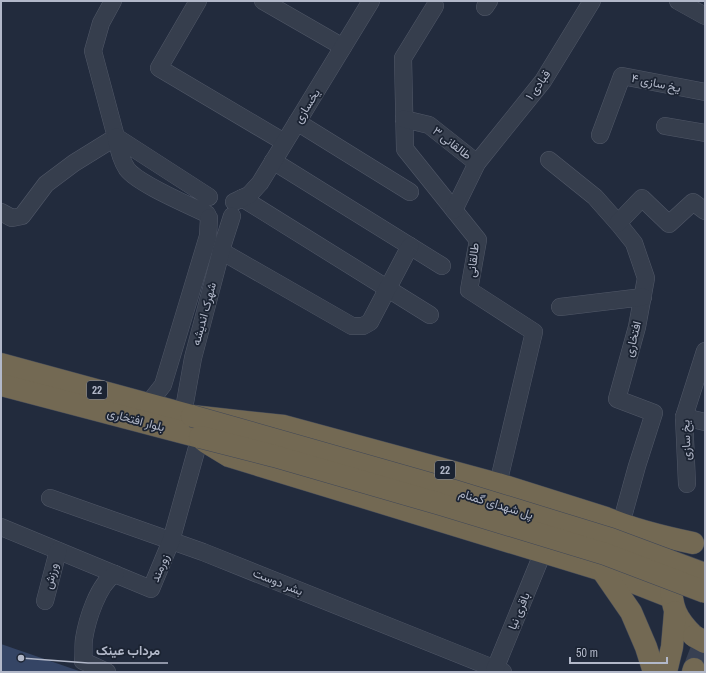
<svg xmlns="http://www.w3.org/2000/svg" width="706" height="673" font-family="'Archivo Narrow',Vazirmatn,sans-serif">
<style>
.water{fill:#354565}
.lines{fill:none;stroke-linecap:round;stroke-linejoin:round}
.highway-tunnel{stroke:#384052;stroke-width:22;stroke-dasharray:22 11;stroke-linecap:butt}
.minor-casing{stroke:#515868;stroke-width:18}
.highway-casing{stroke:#414858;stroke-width:23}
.minor{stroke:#363e4d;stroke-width:17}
.highway{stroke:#736953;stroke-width:22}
.highway-bridge-casing{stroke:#414858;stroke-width:23;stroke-linecap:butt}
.highway-bridge{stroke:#736953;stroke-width:22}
.labels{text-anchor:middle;stroke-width:3.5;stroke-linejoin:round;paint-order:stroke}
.shield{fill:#1b2332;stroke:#858b9c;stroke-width:1}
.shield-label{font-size:11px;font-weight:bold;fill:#b2b8c9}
.street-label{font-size:12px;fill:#b2b8c9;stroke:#1b2332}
.leader{fill:none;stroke:#b2b8c9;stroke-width:1.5}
.callout-dot{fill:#b2b8c9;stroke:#1b2332;stroke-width:1.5}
.callout-label{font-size:13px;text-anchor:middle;font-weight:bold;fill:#b2b8c9;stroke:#1b2332;stroke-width:3.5;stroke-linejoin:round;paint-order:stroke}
</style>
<rect width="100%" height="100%" fill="#222b3d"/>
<polygon class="water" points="1,644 82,672 1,672"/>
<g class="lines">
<polyline class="highway-tunnel" points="694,669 705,640"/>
<g class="minor-casing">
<g id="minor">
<polyline points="198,1 159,68 284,142"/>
<polyline points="263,1 343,47"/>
<polyline points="678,1 705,16"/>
<polyline points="435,6 403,58 405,149 478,240 469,290 534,332 498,484"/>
<polyline points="485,7 489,1"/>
<polyline points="404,119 429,125 477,163"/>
<polyline points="297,122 410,192"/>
<polyline points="665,126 705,133"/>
<polyline points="600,135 622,76 705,92"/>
<polyline points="549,160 595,197 618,223 634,243 646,278 637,327 617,399 654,413 637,466 621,524"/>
<polyline points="273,161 442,266"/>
<polyline points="242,198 430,315"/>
<polyline points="234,202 249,195 260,183 371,1"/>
<polyline points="454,210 477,163 543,81 592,1"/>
<polyline points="1,212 12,218 22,216 46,184 74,163 116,137 93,51 101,23 113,1"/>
<path d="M207,214C189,205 138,184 127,169C121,160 118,148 116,137L209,197"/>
<polyline points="618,223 642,198 669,224 693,202 705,211"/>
<polyline points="221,251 352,326 363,326 370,322 410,246"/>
<polyline points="560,307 643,297"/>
<polyline points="148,404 163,385 208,236 209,218"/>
<polyline points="183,414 193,358 223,244 232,216"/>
<polyline points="684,417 705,422"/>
<polyline points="687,484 684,417 705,351"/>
<polyline points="50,498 203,552 503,672"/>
<polyline points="1,527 151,589 171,541 200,437"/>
<polyline points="45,601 58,551"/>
<polyline points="495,669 543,552"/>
<path d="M107,672L83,661C84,654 83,646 84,639C87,620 98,584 115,574"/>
</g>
</g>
<g class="highway-casing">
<g id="highway">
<path d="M1,364L192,416L284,426L498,484L606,518C634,530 664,537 693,543"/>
<polyline points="1,385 200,437 206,442 229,456 602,570 671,597"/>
<polyline points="602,570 631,612 646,647 654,672"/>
<path d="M671,582C671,607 676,619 694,636"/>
<polyline points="666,672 672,647 675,612"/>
<polyline points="693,672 694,669"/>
</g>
</g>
<use href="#minor" class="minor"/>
<use href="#highway" class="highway"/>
<g class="highway-bridge-casing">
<g id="highway-bridge">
<polyline points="192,416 445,488 611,539 705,574"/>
<polyline points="200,437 274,456 440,504 605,554 705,592"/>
<polyline points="694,636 705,642"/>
</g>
</g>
<use href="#highway-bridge" class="highway-bridge"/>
</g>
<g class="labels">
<g class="shield">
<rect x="87" y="381" width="20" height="18" rx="3"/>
<rect x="435" y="461" width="20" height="18" rx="3"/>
</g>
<g class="shield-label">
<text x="97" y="394">22</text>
<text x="445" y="474">22</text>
</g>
<g class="street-label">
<text transform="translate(656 83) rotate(12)" y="4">یخ سازی ۴</text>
<text transform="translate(538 85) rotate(-54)" y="4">قبادی ۱</text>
<text transform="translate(307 106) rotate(-58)" y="4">یخسازی</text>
<text transform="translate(452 143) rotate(38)" y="4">طالقانی ۳</text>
<text transform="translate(473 260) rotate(-84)" y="4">طالقانی</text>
<text transform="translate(204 314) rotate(-75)" y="4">شهرک اندیشه</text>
<text transform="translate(633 339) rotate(-76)" y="4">افتخاری</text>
<text transform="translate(136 420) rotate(15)" y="4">بلوار افتخاری</text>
<text transform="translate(686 440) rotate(-92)" y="4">یخ سازی</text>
<text transform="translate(496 504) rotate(17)" y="4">پل شهدای گمنام</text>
<text transform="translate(160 568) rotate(-67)" y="4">زورمند</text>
<text transform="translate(51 576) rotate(-76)" y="4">ورزش</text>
<text transform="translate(278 582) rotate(22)" y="4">بشر دوست</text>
<text transform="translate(519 611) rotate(-68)" y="4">باقری نیا</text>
</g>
</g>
<path class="leader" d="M21 658L88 663H168"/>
<circle class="callout-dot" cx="21" cy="658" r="4"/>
<g class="callout-label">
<text x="128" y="655">مرداب عینک</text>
</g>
<rect width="706" height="673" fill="none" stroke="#b2b8c9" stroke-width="4"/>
<path d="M570 657v6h97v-6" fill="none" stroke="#b2b8c9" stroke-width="2"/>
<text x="576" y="657" font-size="12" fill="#b2b8c9" stroke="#1b2332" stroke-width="3" paint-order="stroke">50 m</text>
</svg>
